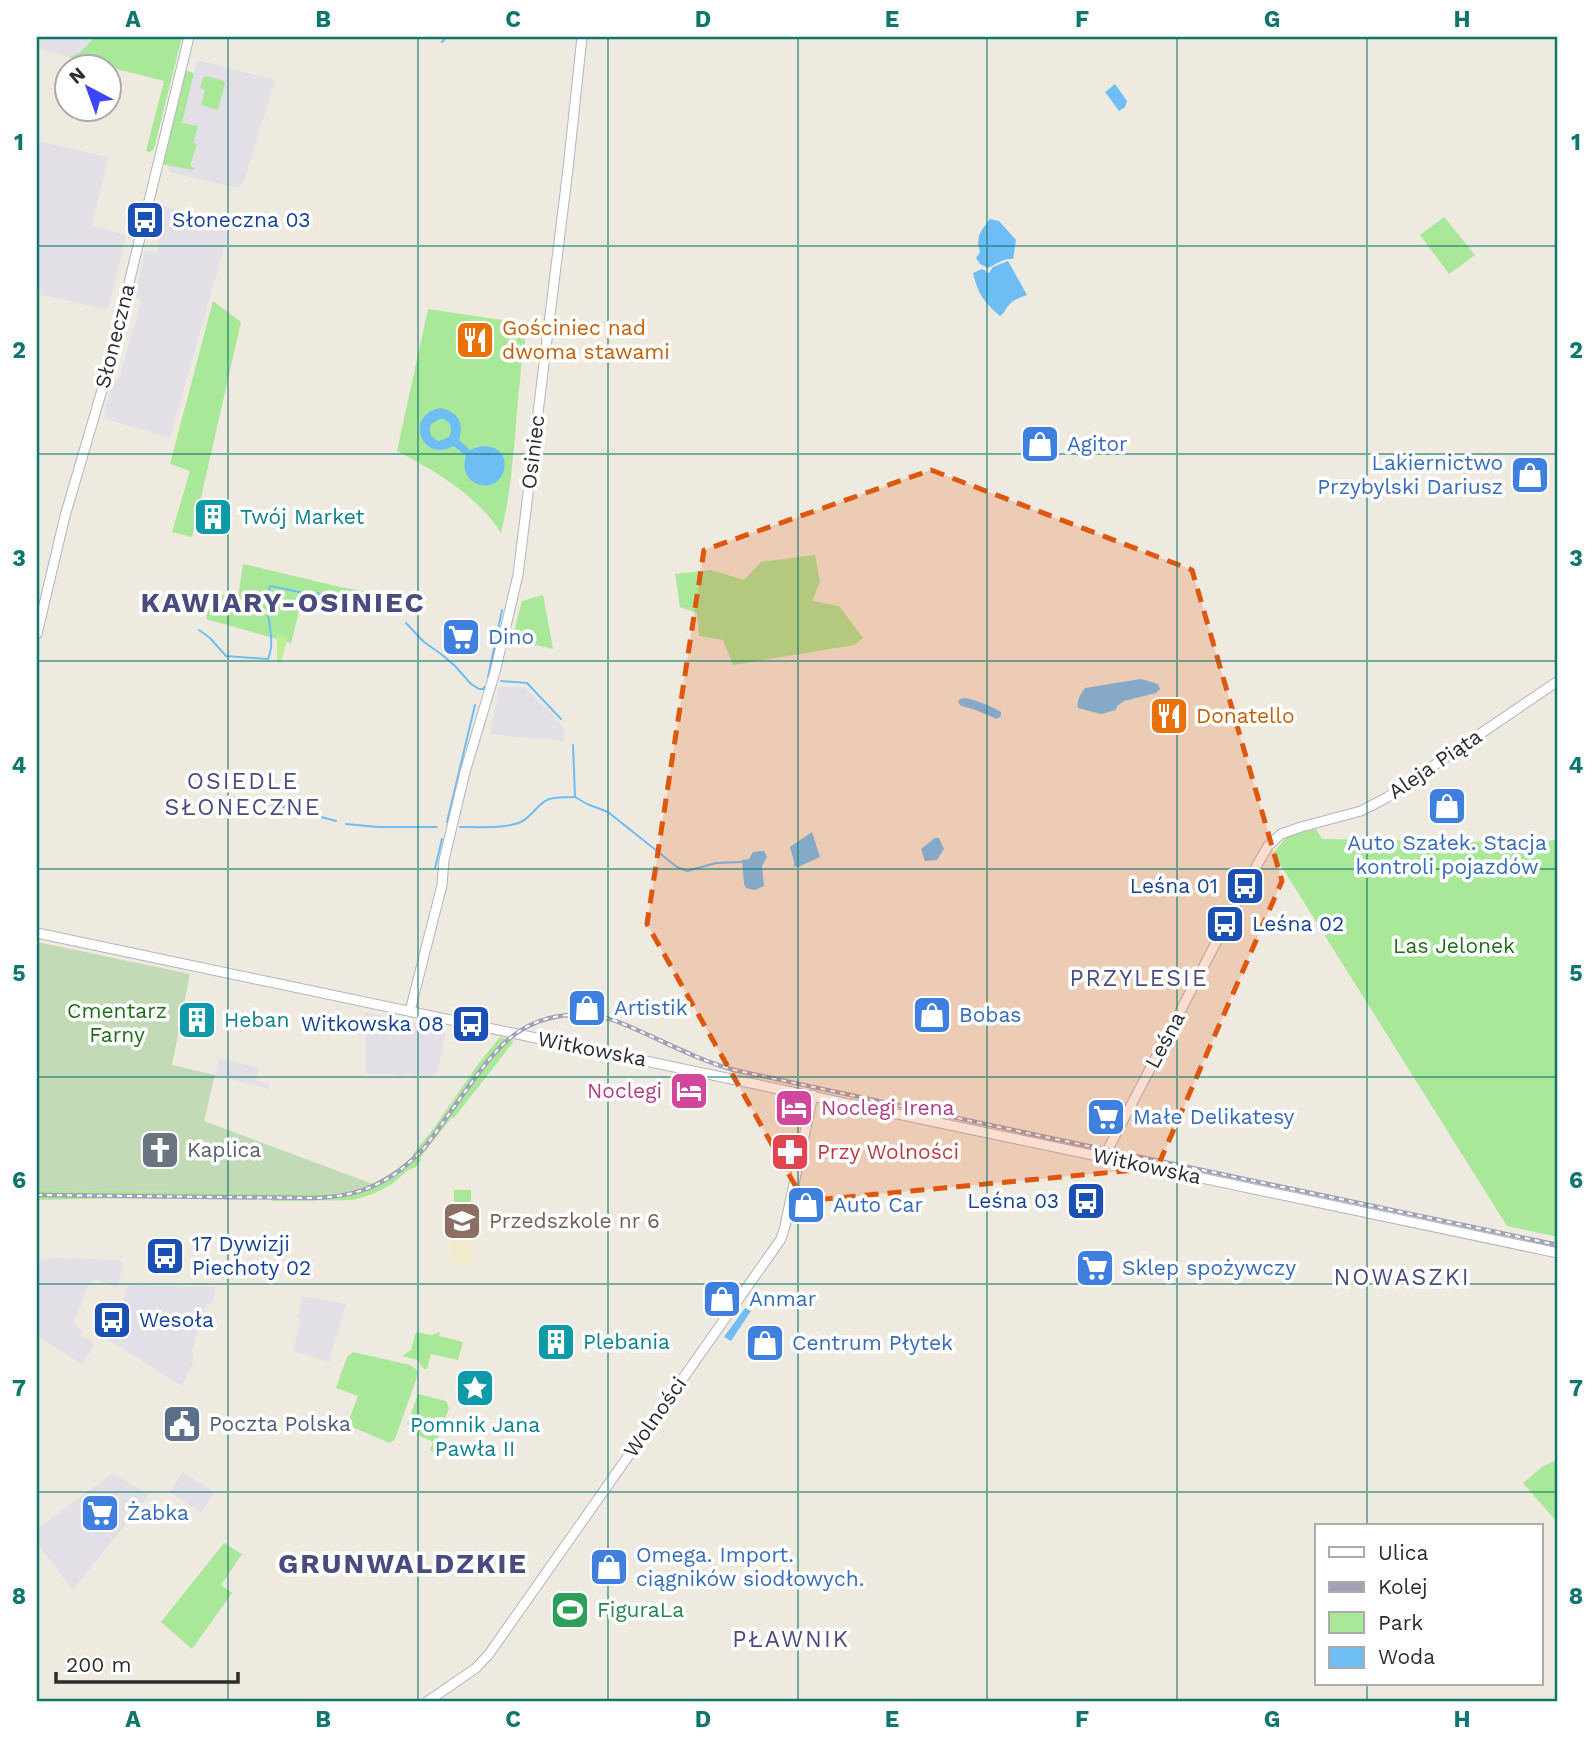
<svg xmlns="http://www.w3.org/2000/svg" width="1595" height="1738" font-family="'Work Sans',sans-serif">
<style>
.industrial{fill:#e3dfe7}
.education{fill:#f1eace}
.green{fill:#a9e799}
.cemetery{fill:#c2dab5}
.pitch{fill:#bcef95}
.water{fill:#6ebef5;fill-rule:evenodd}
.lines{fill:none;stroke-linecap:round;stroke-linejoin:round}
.stream{stroke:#6ebef5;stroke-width:2}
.minor-casing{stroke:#b3b3c1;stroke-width:11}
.minor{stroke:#fff;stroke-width:9}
.rail-casing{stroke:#a1a1b8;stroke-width:4.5}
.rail{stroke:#fff;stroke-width:2;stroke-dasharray:5;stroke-linecap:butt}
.marked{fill:#df570e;fill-opacity:0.2;stroke:#df570e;stroke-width:5;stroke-dasharray:14 9;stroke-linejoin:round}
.grid{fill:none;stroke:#0f766e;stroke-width:2;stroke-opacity:0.55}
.labels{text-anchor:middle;stroke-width:7;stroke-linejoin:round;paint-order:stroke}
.transit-label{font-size:21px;fill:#164399;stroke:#fff;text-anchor:start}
.food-label{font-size:21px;fill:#c56008;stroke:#fff;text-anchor:start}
.street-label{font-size:21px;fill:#2d2d2d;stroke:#fff}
.shop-label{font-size:21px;fill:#366cbe;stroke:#fff;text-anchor:start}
.culture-label{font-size:21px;fill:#0d838f;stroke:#fff;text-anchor:start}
.park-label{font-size:21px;fill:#1d7017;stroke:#fff}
.hotel-label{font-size:21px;fill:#b23c85;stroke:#fff;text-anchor:end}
.worship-label{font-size:21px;fill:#5b616d;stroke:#fff;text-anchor:start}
.health-label{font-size:21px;fill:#be3a42;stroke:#fff;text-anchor:start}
.education-label{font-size:21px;fill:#785e54;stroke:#fff;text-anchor:start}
.service-label{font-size:21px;fill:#4e5e75;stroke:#fff;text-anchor:start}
.leisure-label{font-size:21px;fill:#27864d;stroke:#fff;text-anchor:start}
.neighbourhood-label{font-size:23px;letter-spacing:2px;fill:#4a4c81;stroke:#fff}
.district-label{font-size:28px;font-weight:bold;letter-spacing:2px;fill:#4a4c81;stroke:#fff}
.neatline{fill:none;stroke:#0f766e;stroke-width:2.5}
.grid-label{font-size:23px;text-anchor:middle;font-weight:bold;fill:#0f766e}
</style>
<rect width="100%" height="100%" fill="#efeadf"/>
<g class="industrial">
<polygon points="37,37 175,37 109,67 37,48"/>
<polygon points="197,60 275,80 244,181 238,188 169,172"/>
<polygon points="37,141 108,157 92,226 126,235 109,306 106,309 37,294"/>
<polygon points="157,205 231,223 170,438 103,418 113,379 119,380 141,300 135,298 145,250 156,253 164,224 153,221"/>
<polygon points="499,687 524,687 557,719 565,732 564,741 490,734"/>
<polygon points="365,1012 446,1029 438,1070 430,1078 406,1073 405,1076 393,1074 366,1074"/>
<polygon points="219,1058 259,1068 256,1080 270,1084 269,1089 215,1075"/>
<polygon points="58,1258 118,1260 123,1264 118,1287 98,1280 91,1281 89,1284 74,1322 76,1326 82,1330 80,1336 90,1339 93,1344 93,1347 82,1364 37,1336 37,1260"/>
<polygon points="128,1285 216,1287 212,1304 206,1304 192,1351 194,1360 182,1386 107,1339 116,1322"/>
<polygon points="303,1296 346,1304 329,1362 293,1351 301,1320 297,1318"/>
<polygon points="183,1472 214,1492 201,1513 170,1492"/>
<polygon points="113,1473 149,1495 73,1590 37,1543 37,1529"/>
</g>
<polygon class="education" points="452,1189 472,1189 473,1253 471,1267 450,1264"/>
<g class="green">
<polygon points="95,37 182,37 154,149 150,152 146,151 164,81 69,57 81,52"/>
<polygon points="187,71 194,73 182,123 198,126 193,143 197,144 190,166 195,168 193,170 165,165 163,162 185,73"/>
<polygon points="206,76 224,81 225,83 218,110 201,105 205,90 200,88 203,78"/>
<polygon points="1444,217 1475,255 1449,274 1420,235"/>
<polygon points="213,301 241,322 192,537 172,532 190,471 170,464"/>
<path d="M428,309L528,324C514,393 518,465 501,533C477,495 435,471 397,451Z"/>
<polygon points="815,555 820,582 812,601 839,606 863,638 854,645 733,665 723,640 699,636 697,613 680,607 675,574 711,570 744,580 761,562"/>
<polygon points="243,564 340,587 363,591 361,597 343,593 318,599 303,596 291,643 206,619 213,594 238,597"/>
<polygon points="543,595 553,649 512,639 522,601"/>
<polygon points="1316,829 1322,839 1540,843 1558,839 1558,1237 1507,1226 1273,853 1290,833"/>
<path d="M500,1037L514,1041L454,1118L452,1117L420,1158L421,1160L416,1167L408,1170L392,1184L373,1194L353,1200L273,1201L271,1199L129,1198L37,1200V1190L342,1194C369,1188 393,1174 413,1156V1154L431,1132L479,1063Z"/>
<rect x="454" y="1190" width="17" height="14"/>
<polygon points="416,1332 432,1335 440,1332 439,1336 463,1342 458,1360 431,1354 427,1369 424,1369 417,1360 402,1356 411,1350"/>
<polygon points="353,1352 410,1365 417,1370 418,1374 395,1439 390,1443 347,1425 358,1396 336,1388 347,1357"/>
<polygon points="418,1394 446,1401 449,1408 433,1452 430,1450 433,1442 413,1433 416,1429 407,1425"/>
<polygon points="1558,1459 1558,1523 1523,1483 1542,1467"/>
<polygon points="224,1543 242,1554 221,1585 232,1593 192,1649 161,1622"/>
</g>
<polygon class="cemetery" points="37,942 190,974 172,1065 215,1075 204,1121 373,1184 349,1192 335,1194 37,1190"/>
<polygon class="pitch" points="277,634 288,637 281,663 277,662"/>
<g class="water">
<polygon points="1115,84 1127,101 1125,107 1119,111 1105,92"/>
<path d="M990,219L999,221L1016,240L1013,259C1002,258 997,264 988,268L980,264L976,258L980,252C975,236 981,231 990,219Z"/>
<path d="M1008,261L1027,295C1021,297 1013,300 1009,305C1005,309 1005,313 1000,316C984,302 978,294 973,273L982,269L989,273L993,267Z"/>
<path d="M440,408C457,411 465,423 459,440L470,450C486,441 509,448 504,470C497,497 456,486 466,456L454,446C421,464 404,415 440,408ZM440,419H444L450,424L451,431L449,437L439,441C431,439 428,432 431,424Z"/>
<path d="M1141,679L1158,684L1160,689L1156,693L1124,701L1117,706L1116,710L1101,714L1078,708C1076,700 1081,694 1085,688Z"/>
<path d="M965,698C977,700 990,706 1001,712V716L997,719L973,709L961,706L958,702L960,699Z"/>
<polygon points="812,832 820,857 798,867 794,866 794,861 790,847"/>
<polygon points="935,838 939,838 944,849 937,860 925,861 921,849"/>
<polygon points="761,851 764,851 767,857 762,866 764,886 755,890 746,888 744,884 742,860 749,859 753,852"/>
<polygon points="745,1308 751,1311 731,1341 724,1337"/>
</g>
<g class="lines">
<g class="stream">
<polyline points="442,42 447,37"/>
<polyline points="303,593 324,594 335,593"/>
<polyline points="406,623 424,642 441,654 455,666 471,684 479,689 485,689 484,687"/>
<path d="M199,630L210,638L226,656L268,659C278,636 261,611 270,586L300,592"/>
<polyline points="488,677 502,610"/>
<polyline points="501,681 527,683 561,719"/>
<polyline points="573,745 575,797 587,804 608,812 677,867 687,871 716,863 742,862"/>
<polyline points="232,797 266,802 336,821"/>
<polyline points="447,822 475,705"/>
<polyline points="346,824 378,827 437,827"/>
<path d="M460,827C477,827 505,829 521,822C531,817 537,805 547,800C555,796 566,798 574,797"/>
<polyline points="435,868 442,839"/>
</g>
<g class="minor-casing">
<g id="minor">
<polyline points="37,634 65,516 107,373 189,37"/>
<polyline points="37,933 1558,1253"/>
<polyline points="410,1011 442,885 444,860 465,772 495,672 518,575 568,169 582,37"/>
<polyline points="1102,1157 1106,1153 1253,872 1268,846 1281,834 1301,827 1361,811 1386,798 1558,681"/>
<polyline points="428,1701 476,1668 489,1654 781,1239 785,1226 813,1095"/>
</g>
</g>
<use href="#minor" class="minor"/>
<g class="rail-casing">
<path id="rail" d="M37,1195L313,1198C361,1197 393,1182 425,1147C440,1127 454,1107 469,1086C496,1049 518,1019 569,1015C585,1014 600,1015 616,1021C657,1037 691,1058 734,1070L1041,1136L1558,1245"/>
</g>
<use href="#rail" class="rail"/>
</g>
<path class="marked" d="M931,470L1192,570L1282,881L1157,1168L804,1201L647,924L704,550Z"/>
<path class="grid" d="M228,37V1701M418,37V1701M608,37V1701M798,37V1701M987,37V1701M1177,37V1701M1367,37V1526M37,246H1558M37,454H1558M37,661H1558M37,869H1558M37,1077H1558M37,1284H1558M37,1492H1558M1367,1684V1701"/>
<defs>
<g id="bus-square" transform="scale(2.0125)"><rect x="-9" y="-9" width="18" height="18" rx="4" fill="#1a4fb4" stroke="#fff"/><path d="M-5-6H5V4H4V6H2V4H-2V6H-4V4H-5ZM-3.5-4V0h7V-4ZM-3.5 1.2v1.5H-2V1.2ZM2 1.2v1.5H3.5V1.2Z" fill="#fff"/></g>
<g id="restaurant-square" transform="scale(2.0125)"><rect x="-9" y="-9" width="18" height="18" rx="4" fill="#e8710a" stroke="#fff"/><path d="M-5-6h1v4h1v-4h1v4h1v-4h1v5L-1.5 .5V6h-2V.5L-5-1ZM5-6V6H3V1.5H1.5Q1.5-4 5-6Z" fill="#fff"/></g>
<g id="shop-square" transform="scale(2.0125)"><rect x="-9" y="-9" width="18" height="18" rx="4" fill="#3f7fe0" stroke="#fff"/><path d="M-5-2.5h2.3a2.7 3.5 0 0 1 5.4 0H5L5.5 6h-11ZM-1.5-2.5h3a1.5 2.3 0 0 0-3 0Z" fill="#fff"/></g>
<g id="building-square" transform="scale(2.0125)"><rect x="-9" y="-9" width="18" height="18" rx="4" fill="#0f9aa8" stroke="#fff"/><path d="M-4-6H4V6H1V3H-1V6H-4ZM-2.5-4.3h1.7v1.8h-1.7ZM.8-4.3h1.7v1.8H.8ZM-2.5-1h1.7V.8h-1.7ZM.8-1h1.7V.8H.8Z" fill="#fff"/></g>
<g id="supermarket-square" transform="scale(2.0125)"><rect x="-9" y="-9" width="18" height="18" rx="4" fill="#3f7fe0" stroke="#fff"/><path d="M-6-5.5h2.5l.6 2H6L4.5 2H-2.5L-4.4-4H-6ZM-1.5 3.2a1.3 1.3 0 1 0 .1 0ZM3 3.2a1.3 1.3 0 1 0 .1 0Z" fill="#fff"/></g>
<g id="hotel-square" transform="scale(2.0125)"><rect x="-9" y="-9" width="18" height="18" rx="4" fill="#d1479c" stroke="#fff"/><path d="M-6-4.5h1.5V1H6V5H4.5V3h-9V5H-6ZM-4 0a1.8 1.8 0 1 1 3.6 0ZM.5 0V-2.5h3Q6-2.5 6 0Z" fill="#fff"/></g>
<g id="church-square" transform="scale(2.0125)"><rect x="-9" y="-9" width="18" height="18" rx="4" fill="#6b7280" stroke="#fff"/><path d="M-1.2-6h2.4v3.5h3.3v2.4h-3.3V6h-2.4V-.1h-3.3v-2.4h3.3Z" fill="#fff"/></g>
<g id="pharmacy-square" transform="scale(2.0125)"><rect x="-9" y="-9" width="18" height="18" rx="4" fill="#e0444e" stroke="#fff"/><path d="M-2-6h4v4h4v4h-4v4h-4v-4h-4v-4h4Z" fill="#fff"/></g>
<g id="school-square" transform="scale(2.0125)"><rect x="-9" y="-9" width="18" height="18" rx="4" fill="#8d6e63" stroke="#fff"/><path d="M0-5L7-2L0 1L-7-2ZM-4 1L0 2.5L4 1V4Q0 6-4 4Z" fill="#fff"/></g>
<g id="sight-square" transform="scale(2.0125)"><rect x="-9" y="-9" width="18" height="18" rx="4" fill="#0f9aa8" stroke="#fff"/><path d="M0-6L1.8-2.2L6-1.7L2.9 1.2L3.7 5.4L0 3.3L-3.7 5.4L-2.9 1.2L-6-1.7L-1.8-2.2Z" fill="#fff"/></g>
<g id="civic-square" transform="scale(2.0125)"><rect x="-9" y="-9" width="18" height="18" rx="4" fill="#5c6f8a" stroke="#fff"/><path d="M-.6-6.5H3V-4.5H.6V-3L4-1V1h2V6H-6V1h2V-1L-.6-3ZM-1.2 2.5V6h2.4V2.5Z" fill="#fff"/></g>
<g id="stadium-square" transform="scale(2.0125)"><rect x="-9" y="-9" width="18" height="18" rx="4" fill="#2e9e5b" stroke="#fff"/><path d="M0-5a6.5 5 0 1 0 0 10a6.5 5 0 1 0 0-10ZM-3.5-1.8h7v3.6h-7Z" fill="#fff"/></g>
</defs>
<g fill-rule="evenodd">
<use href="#bus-square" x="145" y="220"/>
<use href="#restaurant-square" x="475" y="340"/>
<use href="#shop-square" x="1040" y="444"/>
<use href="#shop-square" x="1530" y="475"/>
<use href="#building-square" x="213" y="517"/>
<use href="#supermarket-square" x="461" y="637"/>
<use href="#restaurant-square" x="1169" y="716"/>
<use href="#shop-square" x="1447" y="806"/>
<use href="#bus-square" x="1245" y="886"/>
<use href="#bus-square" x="1225" y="924"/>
<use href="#shop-square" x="587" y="1008"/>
<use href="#shop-square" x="932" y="1015"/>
<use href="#building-square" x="197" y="1020"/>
<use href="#bus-square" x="471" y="1024"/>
<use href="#hotel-square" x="689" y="1091"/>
<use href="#hotel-square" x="794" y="1108"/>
<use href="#supermarket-square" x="1106" y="1117"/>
<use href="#church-square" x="160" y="1150"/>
<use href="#pharmacy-square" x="790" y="1152"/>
<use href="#bus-square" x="1086" y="1201"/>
<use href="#shop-square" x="806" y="1205"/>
<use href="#school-square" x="462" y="1221"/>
<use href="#bus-square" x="165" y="1256"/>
<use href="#supermarket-square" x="1095" y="1268"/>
<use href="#shop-square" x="722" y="1299"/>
<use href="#bus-square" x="112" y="1320"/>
<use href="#building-square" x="556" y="1342"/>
<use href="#shop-square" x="765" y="1343"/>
<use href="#sight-square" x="475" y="1388"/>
<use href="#civic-square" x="182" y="1424"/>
<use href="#supermarket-square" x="100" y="1513"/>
<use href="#shop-square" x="609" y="1567"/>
<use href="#stadium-square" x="570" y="1610"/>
</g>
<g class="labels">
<g class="transit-label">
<text x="172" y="227">Słoneczna 03</text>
<text x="1218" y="893" text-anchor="end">Leśna 01</text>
<text x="1252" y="931">Leśna 02</text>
<text x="444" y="1031" text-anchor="end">Witkowska 08</text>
<text x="1059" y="1208" text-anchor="end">Leśna 03</text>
<text x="192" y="1251">17 Dywizji<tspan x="192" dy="24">Piechoty 02</tspan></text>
<text x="139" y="1327">Wesoła</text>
</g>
<g class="food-label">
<text x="502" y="335">Gościniec nad<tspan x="502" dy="24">dwoma stawami</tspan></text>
<text x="1196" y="723">Donatello</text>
</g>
<g class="street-label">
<text transform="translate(115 336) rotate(-76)" y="7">Słoneczna</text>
<text transform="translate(533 452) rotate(-83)" y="7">Osiniec</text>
<text transform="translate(1435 764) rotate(-34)" y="7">Aleja Piąta</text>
<text transform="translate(1165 1040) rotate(-62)" y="7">Leśna</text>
<text transform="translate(592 1049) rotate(11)" y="7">Witkowska</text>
<text transform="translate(1147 1166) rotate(12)" y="7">Witkowska</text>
<text transform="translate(655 1417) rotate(-55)" y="7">Wolności</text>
</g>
<g class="shop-label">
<text x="1067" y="451">Agitor</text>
<text x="1503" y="470" text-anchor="end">Lakiernictwo<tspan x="1503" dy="24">Przybylski Dariusz</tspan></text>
<text x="488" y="644">Dino</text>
<text x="1447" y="850" text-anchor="middle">Auto Szałek. Stacja<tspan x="1447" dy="24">kontroli pojazdów</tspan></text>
<text x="614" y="1015">Artistik</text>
<text x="959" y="1022">Bobas</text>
<text x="1133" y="1124">Małe Delikatesy</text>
<text x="833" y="1212">Auto Car</text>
<text x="1122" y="1275">Sklep spożywczy</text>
<text x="749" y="1306">Anmar</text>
<text x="792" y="1350">Centrum Płytek</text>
<text x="127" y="1520">Żabka</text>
<text x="636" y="1562">Omega. Import.<tspan x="636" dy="24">ciągników siodłowych.</tspan></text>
</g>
<g class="culture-label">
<text x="240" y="524">Twój Market</text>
<text x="224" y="1027">Heban</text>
<text x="583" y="1349">Plebania</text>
<text x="475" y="1432" text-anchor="middle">Pomnik Jana<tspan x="475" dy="24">Pawła II</tspan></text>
</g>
<g class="park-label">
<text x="1454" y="953">Las Jelonek</text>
<text x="117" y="1018">Cmentarz<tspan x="117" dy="24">Farny</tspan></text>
</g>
<g class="hotel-label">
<text x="662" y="1098">Noclegi</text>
<text x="821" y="1115" text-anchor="start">Noclegi Irena</text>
</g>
<g class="worship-label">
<text x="187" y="1157">Kaplica</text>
</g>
<g class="health-label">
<text x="817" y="1159">Przy Wolności</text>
</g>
<g class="education-label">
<text x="489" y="1228">Przedszkole nr 6</text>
</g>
<g class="service-label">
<text x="209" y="1431">Poczta Polska</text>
</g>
<g class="leisure-label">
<text x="597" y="1617">FiguraLa</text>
</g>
<g class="neighbourhood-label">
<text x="243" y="789">OSIEDLE<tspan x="243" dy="26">SŁONECZNE</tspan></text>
<text x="1139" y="986">PRZYLESIE</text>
<text x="1402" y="1285">NOWASZKI</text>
<text x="791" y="1647">PŁAWNIK</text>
</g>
<g class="district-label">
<text x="283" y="612">KAWIARY-OSINIEC</text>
<text x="403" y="1573">GRUNWALDZKIE</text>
</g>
</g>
<rect width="1595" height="1738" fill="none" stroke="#ffffff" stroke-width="77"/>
<rect x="1315" y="1524" width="228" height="161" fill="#ffffff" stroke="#ababab" stroke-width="2"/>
<rect x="1329" y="1547" width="35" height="10" fill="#ffffff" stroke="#ababab" stroke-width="2"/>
<text x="1378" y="1560" font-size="21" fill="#2d2d2d">Ulica</text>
<rect x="1329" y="1582" width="35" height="10" fill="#a1a1b8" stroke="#ababab" stroke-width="2"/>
<text x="1378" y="1594" font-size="21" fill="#2d2d2d">Kolej</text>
<rect x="1329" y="1612" width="35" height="21" fill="#a9e799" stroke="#ababab" stroke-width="2"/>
<text x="1378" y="1630" font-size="21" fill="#2d2d2d">Park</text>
<rect x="1329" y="1647" width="35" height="21" fill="#6ebef5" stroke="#ababab" stroke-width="2"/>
<text x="1378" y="1664" font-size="21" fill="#2d2d2d">Woda</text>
<g transform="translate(88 88) rotate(319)"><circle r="33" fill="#ffffff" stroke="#ababab" stroke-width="2"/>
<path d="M0-5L12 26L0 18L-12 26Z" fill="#3c45ff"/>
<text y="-10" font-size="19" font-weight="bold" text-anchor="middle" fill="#2d2d2d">N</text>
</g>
<path d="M56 1672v10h182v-10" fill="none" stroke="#2d2d2d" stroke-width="3.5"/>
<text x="66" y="1672" font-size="21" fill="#2d2d2d" stroke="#ffffff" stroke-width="5" paint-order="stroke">200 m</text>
<rect x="38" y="38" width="1518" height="1662" class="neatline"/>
<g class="grid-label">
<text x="133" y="27">A</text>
<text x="323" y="27">B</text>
<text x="513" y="27">C</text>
<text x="703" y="27">D</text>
<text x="892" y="27">E</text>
<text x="1082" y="27">F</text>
<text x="1272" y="27">G</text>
<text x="1462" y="27">H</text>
<text x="19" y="150">1</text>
<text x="1576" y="150">1</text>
<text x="19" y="358">2</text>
<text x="1576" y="358">2</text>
<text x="19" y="566">3</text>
<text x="1576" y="566">3</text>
<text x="19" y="773">4</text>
<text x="1576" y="773">4</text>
<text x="19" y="981">5</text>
<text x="1576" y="981">5</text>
<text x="19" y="1188">6</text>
<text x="1576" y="1188">6</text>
<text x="19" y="1396">7</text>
<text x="1576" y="1396">7</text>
<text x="19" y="1604">8</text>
<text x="1576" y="1604">8</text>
<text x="133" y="1727">A</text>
<text x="323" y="1727">B</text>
<text x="513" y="1727">C</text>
<text x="703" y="1727">D</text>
<text x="892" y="1727">E</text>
<text x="1082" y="1727">F</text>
<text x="1272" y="1727">G</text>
<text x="1462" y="1727">H</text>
</g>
</svg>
